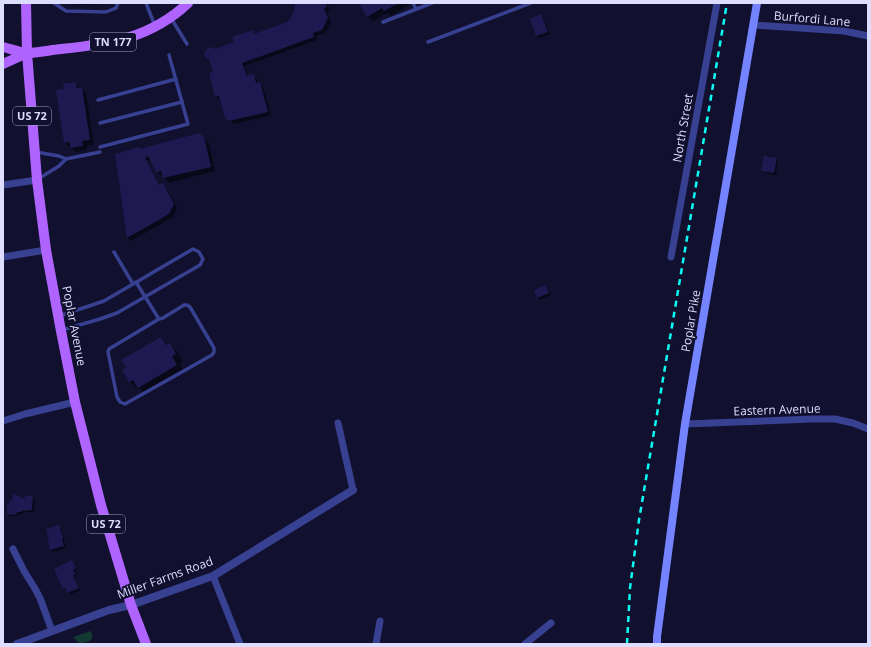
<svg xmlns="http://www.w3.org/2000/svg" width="871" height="647" font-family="'Open Sans',sans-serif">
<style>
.green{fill:#123932}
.shadow{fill:#0007}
.building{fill:#1e1a51}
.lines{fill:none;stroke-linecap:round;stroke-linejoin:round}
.service{stroke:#374091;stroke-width:3.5}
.minor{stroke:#374091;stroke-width:7}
.tertiary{stroke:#374091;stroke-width:8}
.secondary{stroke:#7483ff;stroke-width:8}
.primary{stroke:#b064ff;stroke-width:10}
.rail{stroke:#09fff6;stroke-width:2.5;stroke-dasharray:6 5;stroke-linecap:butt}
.labels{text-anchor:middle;stroke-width:4;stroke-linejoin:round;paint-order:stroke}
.shield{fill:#11102e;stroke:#a0a0c0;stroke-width:1}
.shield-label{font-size:11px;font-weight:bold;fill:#dddeff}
.street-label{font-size:12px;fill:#dddeff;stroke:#11102e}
</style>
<rect width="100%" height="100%" fill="#11102e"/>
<path class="green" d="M91,631C95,640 90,642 81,643L78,642L73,637Z"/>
<g class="shadow">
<polygon points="73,3 110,3 110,4 75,5"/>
<polygon points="296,3 327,3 330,11 327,12 331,22 325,33 316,36 317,40 244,66 248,77 253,75 257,79 258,84 260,83 263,87 271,115 234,124 226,117 221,99 219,100 216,96 214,73 211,61 207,57 215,50 235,43 252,32 255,35 287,23 292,18"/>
<polygon points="361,3 408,3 409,5 390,16 387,13 373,21 368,16"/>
<polygon points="541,16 543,18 550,34 539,38 537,36 531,20"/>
<polygon points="76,83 86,93 94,145 87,146 87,150 76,152 65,143 65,90"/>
<polygon points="204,138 209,143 215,171 169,183 164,178 163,176 162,176 157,171 152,161 150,162 145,158 160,186 163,184 166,188 177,208 173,217 131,241 128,238 116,155"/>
<polygon points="776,159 778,161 776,175 765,173 762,171"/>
<polygon points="546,286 548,288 551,295 540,300 538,298 535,290"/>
<polygon points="161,338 168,345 170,344 177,352 183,362 179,364 184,372 146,394 139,388 138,389 130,382 124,370"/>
<polygon points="16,495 21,499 32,497 35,499 34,512 23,512 23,514 18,514 18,516 10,516 8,514"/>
<polygon points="59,526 61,528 66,548 53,552 51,550 49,542"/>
<polygon points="72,561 74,563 77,570 74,572 76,576 75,578 80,590 70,595 67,590 64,589 55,569"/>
</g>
<g class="building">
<polygon points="295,3 326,3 327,7 324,8 328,18 322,30 313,33 314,37 242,63 247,76 254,74 256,83 260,82 268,112 229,121 225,118 219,96 215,97 209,73 213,72 209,59 206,58 204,55 205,51 208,48 212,47 215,49 234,42 232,37 253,30 254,34 287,22 291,17 294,10"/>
<polygon points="359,3 399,3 384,11 382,8 367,17"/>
<polygon points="541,14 548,32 536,36 530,19"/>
<polygon points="76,82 77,88 82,87 90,140 82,141 83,146 70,148 70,142 64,143 56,90 64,89 63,84"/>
<polygon points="199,133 204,137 211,167 163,178 161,171 156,172 148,156 145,158 159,185 163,183 174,204 169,214 127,238 115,154 139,147 140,149"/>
<polygon points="764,156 777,158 774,173 761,171"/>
<polygon points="546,285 549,293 537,298 534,290"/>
<polygon points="161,337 166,345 170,343 176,354 172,356 177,365 138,388 133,380 129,382 122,370 126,368 121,360"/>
<polygon points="13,494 17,495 16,496 20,496 20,498 25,498 25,496 33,496 32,510 21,511 21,512 17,512 16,515 7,514 7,505 9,505 9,501 12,501"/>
<polygon points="59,525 63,538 62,538 64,546 50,550 48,541 49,541 47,537 48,536 46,529"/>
<polygon points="72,560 76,568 73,570 75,573 73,576 79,588 67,593 65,588 63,589 54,569"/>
</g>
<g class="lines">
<g class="service">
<polyline points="54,3 66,11 106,12 116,8 118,3"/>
<polyline points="146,3 155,26"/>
<polyline points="413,3 416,9"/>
<polyline points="171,18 187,44"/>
<polyline points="383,22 432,3"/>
<polyline points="428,42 531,3"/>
<polyline points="98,100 176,79"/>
<polyline points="100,123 182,102"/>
<polyline points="100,147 188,124 169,55"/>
<polyline points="36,152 59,156 66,159"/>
<polyline points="38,179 59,166 66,159 100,152"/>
<polyline points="114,252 133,284"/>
<polyline points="136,282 157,316 159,319 163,318 184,305 187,305 190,307 214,348 214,352 212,355 125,404 120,402 117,397 108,352 109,349 159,319"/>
<polyline points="59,316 104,301 193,249 199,252 203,259 200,265 117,313 100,319 62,330"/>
</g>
<g class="minor">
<polyline points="754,25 844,31 868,36"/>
<polyline points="3,185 37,180"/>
<polyline points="3,257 46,250"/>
<polyline points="671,257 717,3"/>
<polyline points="3,421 25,414 75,402"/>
<polyline points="338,423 353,490"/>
<polyline points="685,424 813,419 835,419 853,423 868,429"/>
<polyline points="13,549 24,571 34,587 40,598 52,631"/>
<polyline points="213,576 240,644"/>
<polyline points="376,644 380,621"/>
<polyline points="525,644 551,623"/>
</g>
<polyline class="tertiary" points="17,644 109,610 131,605 213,576 353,490"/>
<polyline class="secondary" points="657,644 657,637 685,424 757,3"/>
<g class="primary">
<polyline points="26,3 27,53 37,180 46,250 61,331 75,402 101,505 131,605 146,644"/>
<path d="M3,47C11,49 19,52 27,53C36,53 51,50 61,49C110,44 151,38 188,3"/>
<polyline points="3,64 27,53"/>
</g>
<polyline class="rail" points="627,644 630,588 639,520 727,3"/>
</g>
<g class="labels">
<g class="shield">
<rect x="90" y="33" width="46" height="18" rx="3"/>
<rect x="13" y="107" width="38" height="18" rx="3"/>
<rect x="87" y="515" width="38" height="18" rx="3"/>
</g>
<g class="shield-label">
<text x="113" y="46">TN 177</text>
<text x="32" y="120">US 72</text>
<text x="106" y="528">US 72</text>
</g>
<g class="street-label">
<text transform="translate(812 19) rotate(5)" y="4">Burfordi Lane</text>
<text transform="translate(683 128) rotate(-80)" y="4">North Street</text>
<text transform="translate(691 321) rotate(-80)" y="4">Poplar Pike</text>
<text transform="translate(74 326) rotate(79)" y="4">Poplar Avenue</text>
<text transform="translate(777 410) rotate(-2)" y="4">Eastern Avenue</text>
<text transform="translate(165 578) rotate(-20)" y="4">Miller Farms Road</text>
</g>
</g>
<rect width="871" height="647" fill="none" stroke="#dddeff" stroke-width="8"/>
</svg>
